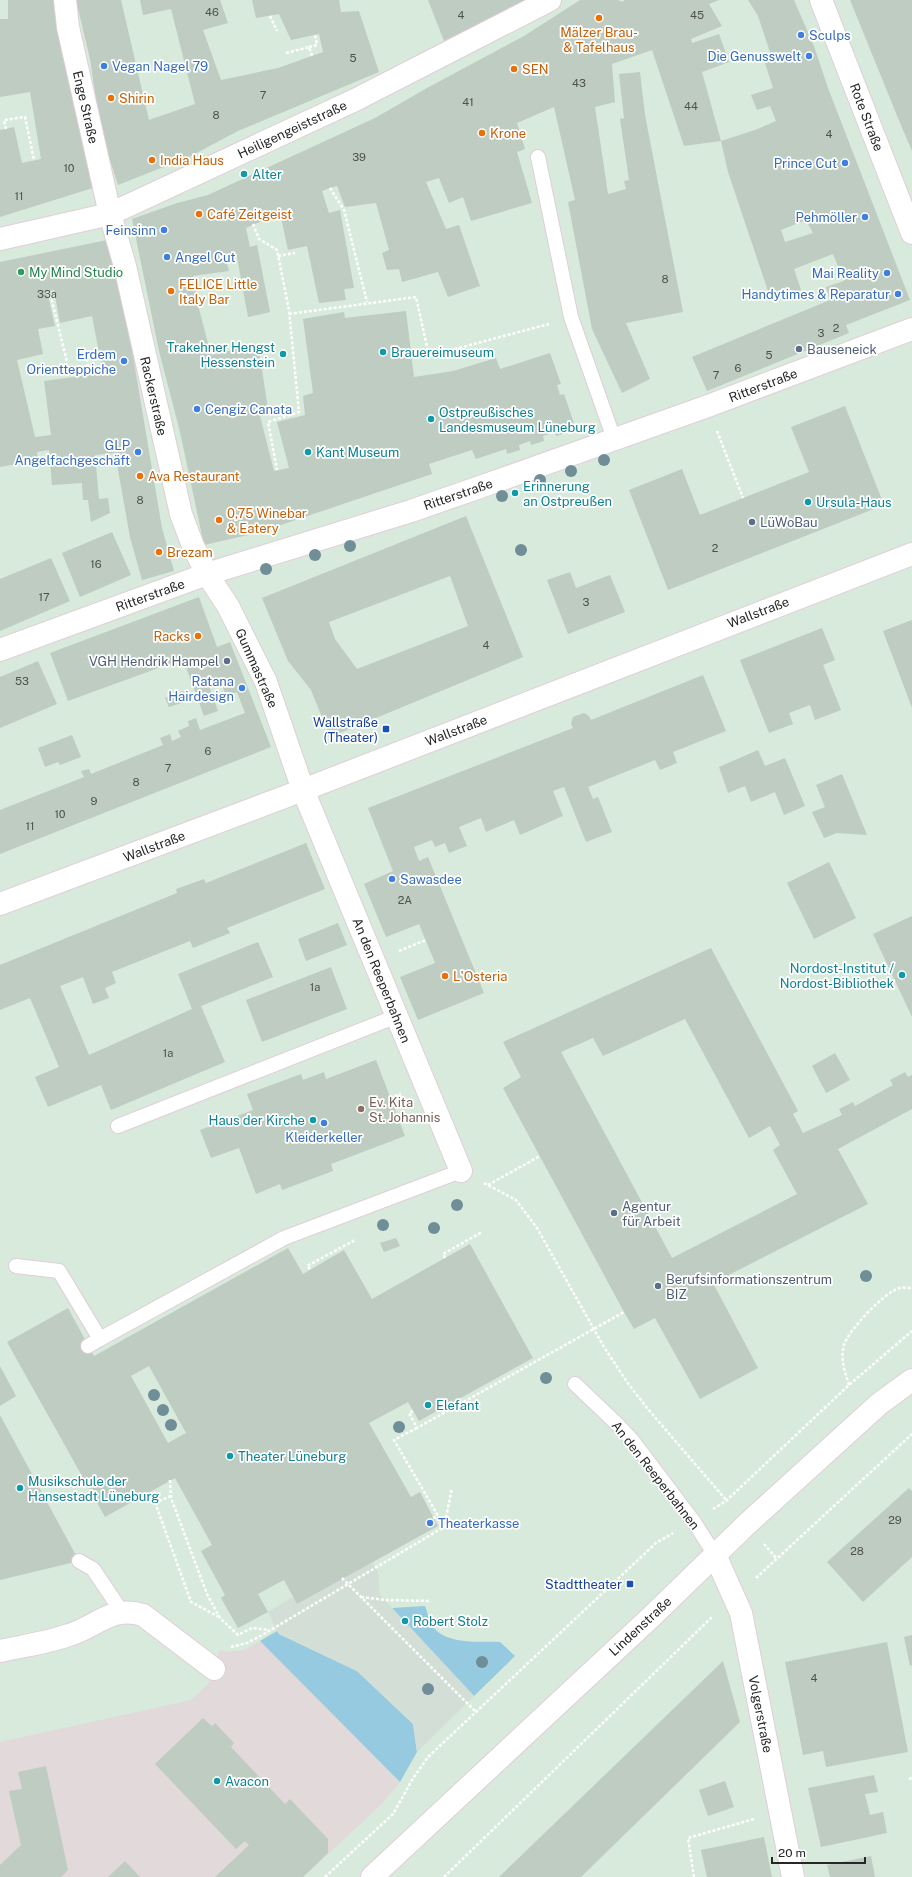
<svg xmlns="http://www.w3.org/2000/svg" width="912" height="1877" font-family="'Public Sans',sans-serif">
<style>
.industrial{fill:#e2d9da}
.green{fill:#95cae0}
.plaza{fill:#d3ded6}
.building{fill:#beccc1;fill-rule:evenodd}
.lines{fill:none;stroke-linecap:round;stroke-linejoin:round}
.lane-casing{stroke:#e0ced8;stroke-width:16}
.street-casing{stroke:#e0ced8;stroke-width:24}
.secondary-casing{stroke:#e0ced8;stroke-width:24}
.path{stroke:#fff;stroke-width:2.5;stroke-dasharray:3 2;stroke-linecap:butt}
.lane{stroke:#fff;stroke-width:14}
.street{stroke:#fff;stroke-width:22}
.secondary{stroke:#fff;stroke-width:22}
.tree{fill:#708e98}
.food-dot{fill:#e8710a;stroke:#fff;stroke-width:1.5}
.shop-dot{fill:#3f7fe0;stroke:#fff;stroke-width:1.5}
.culture-dot{fill:#0f9aa8;stroke:#fff;stroke-width:1.5}
.leisure-dot{fill:#2e9e5b;stroke:#fff;stroke-width:1.5}
.service-dot{fill:#5c6f8a;stroke:#fff;stroke-width:1.5}
.transit-dot{fill:#1a4fb4;stroke:#fff;stroke-width:1.5}
.education-dot{fill:#8d6e63;stroke:#fff;stroke-width:1.5}
.labels{text-anchor:middle;stroke-width:3.5;stroke-linejoin:round;paint-order:stroke}
.number-label{font-size:11px;fill:#4d504e}
.food-label{font-size:13px;fill:#c56008;stroke:#fff;text-anchor:start}
.shop-label{font-size:13px;fill:#366cbe;stroke:#fff;text-anchor:end}
.street-label{font-size:13px;fill:#272727;stroke:#fff}
.culture-label{font-size:13px;fill:#0d838f;stroke:#fff;text-anchor:start}
.leisure-label{font-size:13px;fill:#27864d;stroke:#fff;text-anchor:start}
.service-label{font-size:13px;fill:#4e5e75;stroke:#fff;text-anchor:start}
.transit-label{font-size:13px;fill:#164399;stroke:#fff;text-anchor:end}
.education-label{font-size:13px;fill:#785e54;stroke:#fff;text-anchor:start}
</style>
<rect width="100%" height="100%" fill="#d8eadc"/>
<polygon class="industrial" points="260,1641 400,1782 382,1804 303,1877 0,1877 0,1742 191,1700 208,1684 220,1650 226,1652 244,1650"/>
<g class="green">
<path d="M425,1606C427,1611 428,1617 430,1622C442,1646 478,1641 500,1642L515,1656L474,1696L392,1608Z"/>
<polygon points="277,1631 279,1634 357,1671 413,1724 417,1752 400,1782 260,1641"/>
</g>
<polygon class="plaza" points="372,1562 378,1572 380,1595 474,1696 417,1752 413,1724 357,1671 279,1634 268,1612 293,1597 297,1604"/>
<g class="building">
<polygon points="8,0 55,0 62,55 83,127 96,187 0,217 0,130 14,127 22,163 41,159 30,92 0,97 0,19 8,19"/>
<polygon points="76,0 121,0 149,120 195,104 171,9 143,15 140,0 220,0 228,23 203,30 221,80 278,68 323,52 319,34 291,40 279,14 256,18 252,0 339,0 341,12 359,11 379,72 238,131 189,157 118,185 101,132 90,59"/>
<polygon points="428,0 532,0 444,41"/>
<polygon points="580,0 618,0 623,2 624,0 719,0 709,4 722,26 691,39 692,43 719,34 729,62 702,72 721,141 684,146 652,50 612,64 615,102 595,107 608,194 626,189 624,181 629,180 620,119 624,118 619,74 640,72 645,115 683,312 626,323 650,379 622,393 592,329 568,202 575,200 554,107 517,123 525,149 517,152 532,203 471,221 463,197 449,203 439,178 426,182 446,229 459,225 480,286 448,297 438,272 402,282 399,269 387,270 382,253 389,250 376,203 345,207 337,186 330,188 322,191 329,213 340,210 354,288 344,289 346,300 319,303 307,246 288,250 280,213 246,228 250,247 257,245 270,312 248,317 236,252 225,255 229,271 193,276 197,301 211,355 258,344 269,415 260,416 274,471 289,468 277,422 305,415 303,396 313,393 303,319 344,312 345,318 406,311 414,377 453,371 496,358 500,369 550,353 561,384 557,385 560,395 564,394 575,426 568,428 569,432 556,436 555,432 543,436 544,441 531,445 530,441 519,445 520,450 507,454 506,449 476,459 472,450 429,464 432,474 257,533 204,545 180,432 159,351 132,219 177,203 208,195 375,118 427,88 524,36"/>
<path d="M748,0H794L814,46L828,88L910,300L846,325L849,333L707,391L692,357L830,300L826,287L844,281L833,254L794,269L801,290L771,300L728,172L721,141L755,130L776,121L770,106L757,110L751,95L773,88L765,63L773,61L758,16ZM806,220L813,233L785,242L781,230Z"/>
<polygon points="850,0 912,0 912,151 898,118"/>
<path d="M107,240L125,309L162,528L174,571L142,580L130,537L115,453L95,455L99,499L108,498L110,513L91,522L88,500H83L82,483L52,485L49,450L37,452L38,460L0,467V262ZM54,290L60,323L92,316L103,373L44,381L51,435L35,437L17,360L43,354L38,329L55,326L47,291Z"/>
<polygon points="845,406 884,505 668,590 629,490 682,469 700,515 809,472 791,427"/>
<path d="M466,516L523,657L330,737L311,690L288,661L262,598ZM450,576L468,626L357,669L335,639L329,622Z"/>
<polygon points="112,532 131,575 80,597 62,553"/>
<polygon points="51,558 70,601 0,631 0,579"/>
<polygon points="570,572 576,588 610,575 625,612 568,634 547,580"/>
<polygon points="199,597 217,647 230,642 271,747 0,854 0,810 84,777 81,771 89,769 91,774 163,745 160,738 170,734 172,741 181,737 178,731 189,726 188,721 196,718 200,730 245,713 237,692 226,696 220,679 208,683 218,711 204,716 183,659 68,701 50,653"/>
<polygon points="912,620 912,708 883,631"/>
<polygon points="822,628 835,660 823,665 841,710 815,720 810,705 789,713 793,724 769,733 740,660"/>
<polygon points="38,661 57,704 0,728 0,677"/>
<polygon points="703,675 726,731 673,752 677,763 660,770 655,760 588,787 593,799 598,797 612,832 586,842 564,787 553,791 563,816 520,835 514,820 486,832 481,818 459,827 467,846 449,853 445,843 435,847 432,840 414,847 419,861 428,857 484,993 418,1020 400,977 435,963 419,924 386,937 364,884 393,871 368,808 573,728 571,723 573,717 584,713 589,716 591,720"/>
<polygon points="184,691 188,701 169,707 165,698"/>
<polygon points="72,735 81,757 60,765 58,762 45,767 38,748"/>
<polygon points="758,750 765,766 785,758 805,806 784,815 775,792 751,802 745,786 728,793 719,767"/>
<polygon points="842,774 867,835 837,833 824,838 812,812 825,807 816,785"/>
<polygon points="306,843 325,889 227,928 230,933 193,948 190,941 112,972 116,983 105,988 109,998 93,1004 83,977 60,986 89,1055 192,1009 178,974 258,942 273,977 201,1006 225,1062 111,1110 101,1085 48,1107 35,1077 59,1067 30,998 0,1010 0,965 177,893 176,889 204,879 206,883"/>
<polygon points="829,862 856,918 814,939 787,883"/>
<polygon points="912,916 912,1017 873,934"/>
<polygon points="338,923 347,945 306,961 298,939"/>
<path d="M711,948L798,1111L793,1114L803,1133L842,1115L839,1109L853,1102L855,1106L893,1085L890,1080L905,1072L908,1077L912,1075V1109L838,1149L868,1204L713,1283L758,1368L700,1399L655,1318L634,1329L624,1312L503,1088L521,1077L503,1042ZM685,1019L749,1138L770,1126L780,1145L773,1150L797,1194L672,1258L561,1052L593,1038L603,1056Z"/>
<polygon points="331,967 347,1009 262,1042 246,1000"/>
<polygon points="835,1053 850,1080 826,1093 812,1066"/>
<polygon points="376,1060 405,1136 331,1164 333,1171 282,1190 280,1184 256,1194 239,1148 211,1158 200,1130 253,1110 247,1094 301,1074 303,1080 324,1072 326,1079"/>
<polygon points="396,1238 400,1246 384,1252 380,1243"/>
<path d="M470,1244L533,1358L419,1421L408,1402L369,1423L411,1497L420,1492L438,1526L297,1604L284,1580L258,1594L268,1612L238,1628L221,1598L225,1595L201,1551L212,1545L175,1478L105,1517L7,1342L68,1308L94,1356L288,1248L303,1274L344,1250L372,1299ZM149,1366L186,1433L168,1443L131,1376Z"/>
<polygon points="0,1366 16,1396 0,1406"/>
<polygon points="0,1415 79,1561 0,1580"/>
<polygon points="909,1488 912,1491 912,1557 863,1602 827,1562"/>
<polygon points="912,1635 912,1665 910,1666 904,1637"/>
<polygon points="887,1642 908,1752 826,1767 823,1751 803,1755 785,1662"/>
<polygon points="723,1661 740,1722 581,1877 499,1877"/>
<polygon points="203,1718 212,1726 215,1723 234,1743 231,1747 285,1804 290,1799 328,1839 328,1853 303,1877 215,1877 249,1845 245,1841 236,1849 155,1764"/>
<polygon points="46,1766 68,1870 61,1877 0,1877 0,1865 21,1845 9,1791 22,1789 18,1772"/>
<polygon points="874,1775 878,1792 865,1794 870,1815 883,1812 887,1833 821,1847 808,1788"/>
<polygon points="725,1781 734,1807 708,1816 699,1790"/>
<polygon points="764,1837 772,1877 707,1877 701,1850"/>
<polygon points="871,1856 875,1877 830,1877 827,1865"/>
<polygon points="125,1861 140,1877 108,1877"/>
</g>
<g class="lines">
<g class="lane-casing">
<g id="lane">
<polyline points="538,157 571,317 614,439"/>
<polyline points="118,1126 397,1016"/>
<polyline points="16,1266 59,1271 100,1339 284,1238 461,1171"/>
<polyline points="88,1346 100,1339"/>
<polyline points="575,1384 617,1424 632,1440 694,1522 715,1555"/>
<polyline points="79,1561 93,1569 122,1612"/>
</g>
</g>
<g class="street-casing">
<g id="street">
<polyline points="65,0 68,27 110,214 125,266 181,514 193,546 207,574 228,606 266,682 303,790 461,1171"/>
<polyline points="821,0 912,233"/>
<polyline points="0,239 110,214 355,100 550,0"/>
<polyline points="0,650 207,574 411,511 480,487 708,406 912,329"/>
<polyline points="0,904 303,790 912,554"/>
<polyline points="715,1555 741,1613 793,1877"/>
<path d="M0,1651C23,1646 46,1643 69,1635C96,1627 112,1605 143,1615L214,1669"/>
</g>
</g>
<g class="secondary-casing">
<polyline id="secondary" points="372,1877 650,1618 747,1524 879,1404 912,1380"/>
</g>
<g class="path">
<polyline points="270,16 277,31"/>
<polyline points="309,47 317,45 315,35"/>
<polyline points="286,53 309,47 312,56"/>
<polyline points="6,129 4,120 25,117 34,160"/>
<polyline points="330,188 344,210 367,302"/>
<polyline points="253,224 259,239 277,250 289,310 299,412 268,422 277,470"/>
<polyline points="278,256 295,253"/>
<polyline points="47,294 50,293 67,362"/>
<polyline points="289,314 416,297 429,356 549,324"/>
<polyline points="87,359 89,375"/>
<polyline points="717,431 743,498"/>
<polyline points="399,951 426,940"/>
<polyline points="390,1098 401,1094"/>
<polyline points="484,1183 516,1200 537,1228 604,1347 627,1382 647,1408 727,1501"/>
<polyline points="488,1185 540,1156"/>
<polyline points="445,1258 443,1254 482,1232"/>
<polyline points="310,1269 307,1266 355,1240"/>
<path d="M849,1385C845,1372 840,1359 844,1345C848,1331 885,1291 900,1288C903,1287 908,1288 912,1288"/>
<polyline points="413,1411 409,1413 417,1428 624,1312"/>
<polyline points="417,1428 394,1440 444,1526"/>
<polyline points="170,1480 171,1498 207,1594 220,1618 238,1635 252,1628 269,1630"/>
<polyline points="171,1496 159,1501 156,1505 191,1602 219,1617"/>
<polyline points="713,1509 726,1501 849,1385 912,1331"/>
<polyline points="433,1518 438,1516"/>
<polyline points="764,1544 777,1559"/>
<polyline points="342,1578 476,1712"/>
<polyline points="756,1578 912,1434"/>
<polyline points="361,1597 385,1600 430,1601"/>
<polyline points="231,1647 247,1643 264,1634 444,1527 452,1488"/>
<polyline points="909,1779 912,1778"/>
<polyline points="325,1877 393,1814 412,1780 428,1757 656,1543 673,1533"/>
<polyline points="444,1877 712,1617"/>
<polyline points="694,1877 688,1838 754,1819"/>
</g>
<use href="#lane" class="lane"/>
<use href="#street" class="street"/>
<use href="#secondary" class="secondary"/>
</g>
<g class="tree">
<circle cx="604" cy="460" r="6"/>
<circle cx="571" cy="471" r="6"/>
<circle cx="540" cy="480" r="6"/>
<circle cx="502" cy="496" r="6"/>
<circle cx="350" cy="546" r="6"/>
<circle cx="521" cy="550" r="6"/>
<circle cx="315" cy="555" r="6"/>
<circle cx="266" cy="569" r="6"/>
<circle cx="457" cy="1205" r="6"/>
<circle cx="383" cy="1225" r="6"/>
<circle cx="434" cy="1228" r="6"/>
<circle cx="866" cy="1276" r="6"/>
<circle cx="546" cy="1378" r="6"/>
<circle cx="154" cy="1395" r="6"/>
<circle cx="163" cy="1410" r="6"/>
<circle cx="171" cy="1425" r="6"/>
<circle cx="399" cy="1427" r="6"/>
<circle cx="482" cy="1662" r="6"/>
<circle cx="428" cy="1689" r="6"/>
</g>
<g class="food-dot">
<circle cx="599" cy="18" r="4"/>
<circle cx="514" cy="69" r="4"/>
<circle cx="111" cy="98" r="4"/>
<circle cx="482" cy="133" r="4"/>
<circle cx="152" cy="160" r="4"/>
<circle cx="199" cy="214" r="4"/>
<circle cx="171" cy="291" r="4"/>
<circle cx="140" cy="476" r="4"/>
<circle cx="219" cy="520" r="4"/>
<circle cx="159" cy="552" r="4"/>
<circle cx="198" cy="636" r="4"/>
<circle cx="445" cy="976" r="4"/>
</g>
<g class="shop-dot">
<circle cx="801" cy="35" r="4"/>
<circle cx="809" cy="56" r="4"/>
<circle cx="104" cy="66" r="4"/>
<circle cx="845" cy="163" r="4"/>
<circle cx="865" cy="217" r="4"/>
<circle cx="164" cy="230" r="4"/>
<circle cx="167" cy="257" r="4"/>
<circle cx="887" cy="273" r="4"/>
<circle cx="898" cy="294" r="4"/>
<circle cx="124" cy="361" r="4"/>
<circle cx="197" cy="409" r="4"/>
<circle cx="138" cy="452" r="4"/>
<circle cx="242" cy="688" r="4"/>
<circle cx="392" cy="879" r="4"/>
<circle cx="324" cy="1123" r="4"/>
<circle cx="430" cy="1523" r="4"/>
</g>
<g class="culture-dot">
<circle cx="244" cy="174" r="4"/>
<circle cx="383" cy="352" r="4"/>
<circle cx="283" cy="354" r="4"/>
<circle cx="431" cy="419" r="4"/>
<circle cx="308" cy="452" r="4"/>
<circle cx="515" cy="493" r="4"/>
<circle cx="808" cy="502" r="4"/>
<circle cx="902" cy="975" r="4"/>
<circle cx="313" cy="1120" r="4"/>
<circle cx="428" cy="1405" r="4"/>
<circle cx="230" cy="1456" r="4"/>
<circle cx="20" cy="1488" r="4"/>
<circle cx="405" cy="1621" r="4"/>
<circle cx="217" cy="1781" r="4"/>
</g>
<circle class="leisure-dot" cx="21" cy="272" r="4"/>
<g class="service-dot">
<circle cx="799" cy="349" r="4"/>
<circle cx="752" cy="522" r="4"/>
<circle cx="227" cy="661" r="4"/>
<circle cx="614" cy="1213" r="4"/>
<circle cx="658" cy="1286" r="4"/>
</g>
<g class="transit-dot">
<rect x="382" y="725" width="8" height="8" rx="2"/>
<rect x="626" y="1580" width="8" height="8" rx="2"/>
</g>
<circle class="education-dot" cx="361" cy="1109" r="4"/>
<g class="labels">
<g class="number-label">
<text x="212" y="16">46</text>
<text x="461" y="19">4</text>
<text x="697" y="19">45</text>
<text x="353" y="62">5</text>
<text x="579" y="87">43</text>
<text x="263" y="99">7</text>
<text x="468" y="106">41</text>
<text x="691" y="110">44</text>
<text x="216" y="119">8</text>
<text x="829" y="138">4</text>
<text x="359" y="161">39</text>
<text x="69" y="172">10</text>
<text x="19" y="200">11</text>
<text x="665" y="283">8</text>
<text x="47" y="298">33a</text>
<text x="836" y="332">2</text>
<text x="821" y="337">3</text>
<text x="769" y="359">5</text>
<text x="738" y="372">6</text>
<text x="716" y="379">7</text>
<text x="140" y="504">8</text>
<text x="715" y="552">2</text>
<text x="96" y="568">16</text>
<text x="44" y="601">17</text>
<text x="586" y="606">3</text>
<text x="486" y="649">4</text>
<text x="22" y="685">53</text>
<text x="208" y="755">6</text>
<text x="168" y="772">7</text>
<text x="136" y="786">8</text>
<text x="94" y="805">9</text>
<text x="60" y="818">10</text>
<text x="30" y="830">11</text>
<text x="405" y="904">2A</text>
<text x="315" y="991">1a</text>
<text x="168" y="1057">1a</text>
<text x="895" y="1524">29</text>
<text x="857" y="1555">28</text>
<text x="814" y="1682">4</text>
</g>
<g class="food-label">
<text x="599" y="37" text-anchor="middle">Mälzer Brau-<tspan x="599" dy="15">&amp; Tafelhaus</tspan></text>
<text x="522" y="74">SEN</text>
<text x="119" y="103">Shirin</text>
<text x="490" y="138">Krone</text>
<text x="160" y="165">India Haus</text>
<text x="207" y="219">Café Zeitgeist</text>
<text x="179" y="289">FELICE Little<tspan x="179" dy="15">Italy Bar</tspan></text>
<text x="148" y="481">Ava Restaurant</text>
<text x="227" y="518">0,75 Winebar<tspan x="227" dy="15">&amp; Eatery</tspan></text>
<text x="167" y="557">Brezam</text>
<text x="190" y="641" text-anchor="end">Racks</text>
<text x="453" y="981">L'Osteria</text>
</g>
<g class="shop-label">
<text x="809" y="40" text-anchor="start">Sculps</text>
<text x="801" y="61">Die Genusswelt</text>
<text x="112" y="71" text-anchor="start">Vegan Nagel 79</text>
<text x="837" y="168">Prince Cut</text>
<text x="857" y="222">Pehmöller</text>
<text x="156" y="235">Feinsinn</text>
<text x="175" y="262" text-anchor="start">Angel Cut</text>
<text x="879" y="278">Mai Reality</text>
<text x="890" y="299">Handytimes &amp; Reparatur</text>
<text x="116" y="359">Erdem<tspan x="116" dy="15">Orientteppiche</tspan></text>
<text x="205" y="414" text-anchor="start">Cengiz Canata</text>
<text x="130" y="450">GLP<tspan x="130" dy="15">Angelfachgeschäft</tspan></text>
<text x="234" y="686">Ratana<tspan x="234" dy="15">Hairdesign</tspan></text>
<text x="400" y="884" text-anchor="start">Sawasdee</text>
<text x="324" y="1142" text-anchor="middle">Kleiderkeller</text>
<text x="438" y="1528" text-anchor="start">Theaterkasse</text>
</g>
<g class="street-label">
<text transform="translate(86 107) rotate(77)" y="5">Enge Straße</text>
<text transform="translate(867 117) rotate(69)" y="5">Rote Straße</text>
<text transform="translate(292 129) rotate(-25)" y="5">Heiligengeiststraße</text>
<text transform="translate(763 385) rotate(-21)" y="5">Ritterstraße</text>
<text transform="translate(154 396) rotate(77)" y="5">Rackerstraße</text>
<text transform="translate(458 494) rotate(-19)" y="5">Ritterstraße</text>
<text transform="translate(150 595) rotate(-20)" y="5">Ritterstraße</text>
<text transform="translate(758 612) rotate(-21)" y="5">Wallstraße</text>
<text transform="translate(257 668) rotate(66)" y="5">Gummastraße</text>
<text transform="translate(456 730) rotate(-21)" y="5">Wallstraße</text>
<text transform="translate(154 846) rotate(-21)" y="5">Wallstraße</text>
<text transform="translate(382 980) rotate(68)" y="5">An den Reeperbahnen</text>
<text transform="translate(656 1475) rotate(52)" y="5">An den Reeperbahnen</text>
<text transform="translate(640 1626) rotate(-43)" y="5">Lindenstraße</text>
<text transform="translate(761 1714) rotate(79)" y="5">Volgerstraße</text>
</g>
<g class="culture-label">
<text x="252" y="179">Alter</text>
<text x="275" y="352" text-anchor="end">Trakehner Hengst<tspan x="275" dy="15">Hessenstein</tspan></text>
<text x="391" y="357">Brauereimuseum</text>
<text x="439" y="417">Ostpreußisches<tspan x="439" dy="15">Landesmuseum Lüneburg</tspan></text>
<text x="316" y="457">Kant Museum</text>
<text x="523" y="491">Erinnerung<tspan x="523" dy="15">an Ostpreußen</tspan></text>
<text x="816" y="507">Ursula-Haus</text>
<text x="894" y="973" text-anchor="end">Nordost-Institut /<tspan x="894" dy="15">Nordost-Bibliothek</tspan></text>
<text x="305" y="1125" text-anchor="end">Haus der Kirche</text>
<text x="436" y="1410">Elefant</text>
<text x="238" y="1461">Theater Lüneburg</text>
<text x="28" y="1486">Musikschule der<tspan x="28" dy="15">Hansestadt Lüneburg</tspan></text>
<text x="413" y="1626">Robert Stolz</text>
<text x="225" y="1786">Avacon</text>
</g>
<g class="leisure-label">
<text x="29" y="277">My Mind Studio</text>
</g>
<g class="service-label">
<text x="807" y="354">Bauseneick</text>
<text x="760" y="527">LüWoBau</text>
<text x="219" y="666" text-anchor="end">VGH Hendrik Hampel</text>
<text x="622" y="1211">Agentur<tspan x="622" dy="15">für Arbeit</tspan></text>
<text x="666" y="1284">Berufsinformationszentrum<tspan x="666" dy="15">BIZ</tspan></text>
</g>
<g class="transit-label">
<text x="378" y="727">Wallstraße<tspan x="378" dy="15">(Theater)</tspan></text>
<text x="622" y="1589">Stadttheater</text>
</g>
<g class="education-label">
<text x="369" y="1107">Ev. Kita<tspan x="369" dy="15">St. Johannis</tspan></text>
</g>
</g>
<path d="M772 1857v6h93v-6" fill="none" stroke="#272727" stroke-width="2"/>
<text x="778" y="1857" font-size="12" fill="#272727" stroke="#ffffff" stroke-width="3" paint-order="stroke">20 m</text>
</svg>
